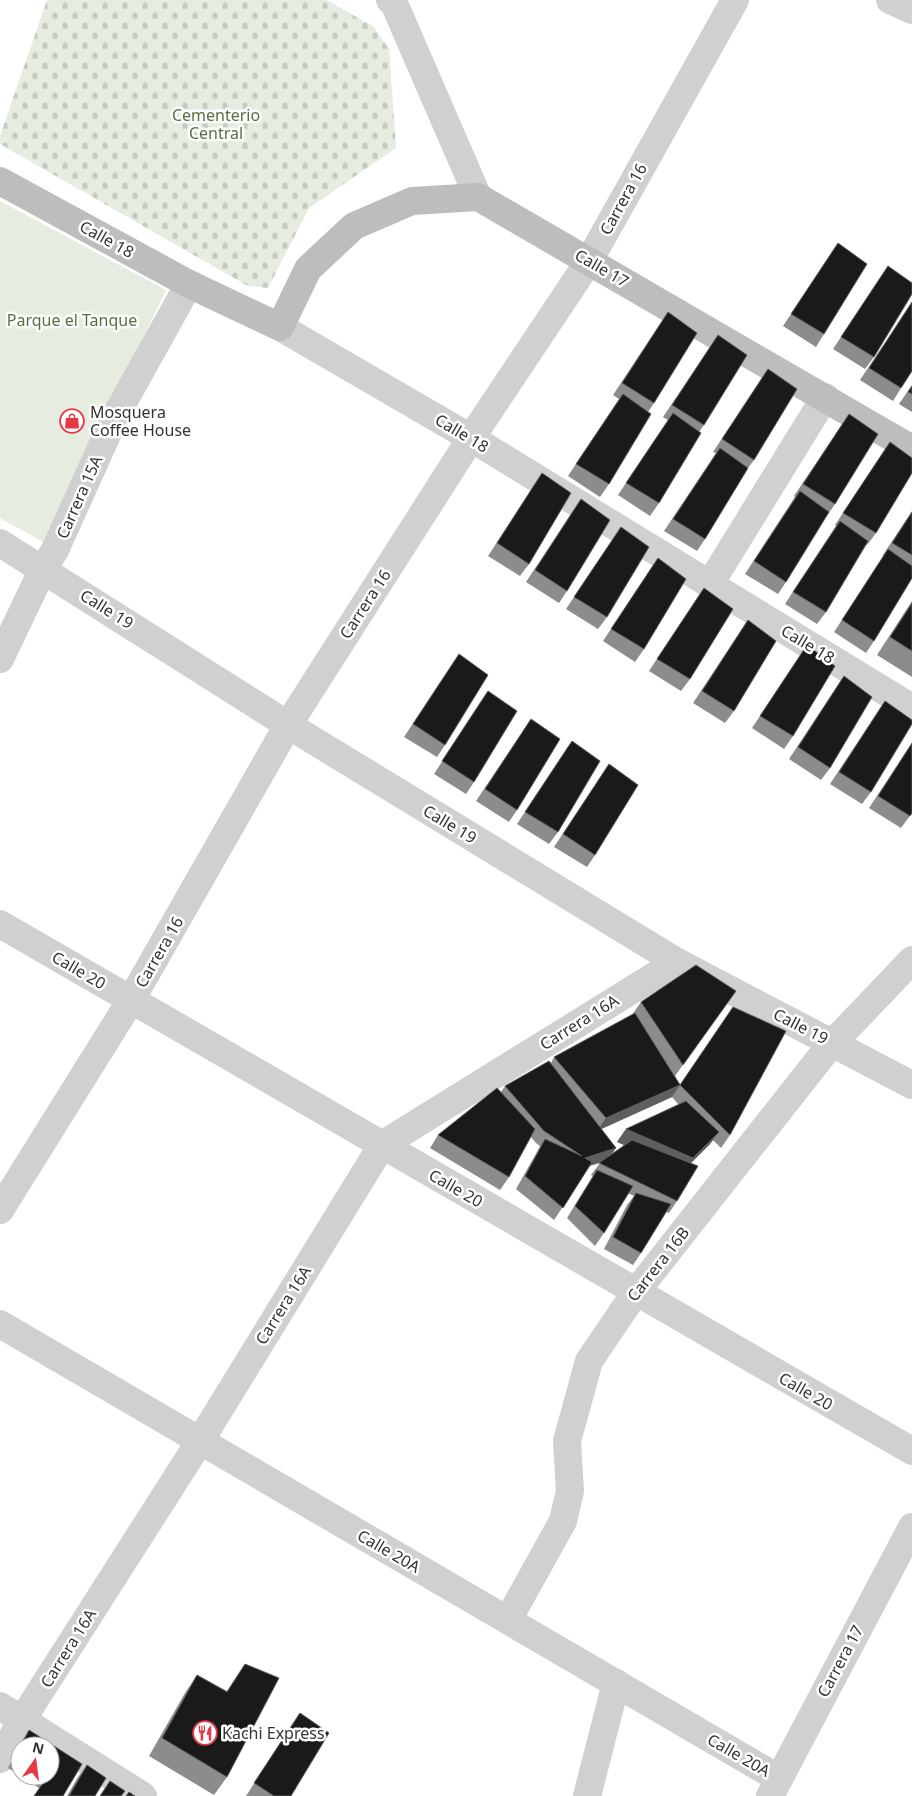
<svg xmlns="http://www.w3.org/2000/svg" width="912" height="1796" font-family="'Noto Sans',sans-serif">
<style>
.cemetery{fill:url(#cemetery-stones)}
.green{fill:#e6ecdf}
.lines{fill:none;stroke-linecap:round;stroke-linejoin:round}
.street{stroke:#d0d0d0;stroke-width:28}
.secondary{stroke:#bdbdbd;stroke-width:28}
.wall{fill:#8c8c8c;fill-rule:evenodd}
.shaded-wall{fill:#5f5f5f}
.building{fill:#1a1a1a;stroke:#5f5f5f}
.labels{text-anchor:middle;stroke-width:5;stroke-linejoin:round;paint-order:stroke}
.park-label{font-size:16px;fill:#56703f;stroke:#fff}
.street-label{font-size:16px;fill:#333;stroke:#fff}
.poi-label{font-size:16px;fill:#333;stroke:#fff;text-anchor:start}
</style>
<defs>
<pattern id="cemetery-stones" width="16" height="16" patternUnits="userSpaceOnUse" patternTransform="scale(1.25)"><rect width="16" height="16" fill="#e6ecdf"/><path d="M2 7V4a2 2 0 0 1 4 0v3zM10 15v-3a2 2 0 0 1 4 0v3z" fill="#c6cbc0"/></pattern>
</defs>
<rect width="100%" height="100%" fill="#fff"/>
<polygon class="cemetery" points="47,0 326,0 373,26 389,49 396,148 309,208 268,288 248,286 0,144 0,136"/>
<polygon class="green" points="0,201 166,290 45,543 0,518"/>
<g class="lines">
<g class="street">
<polyline points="390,0 393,1 478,197"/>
<polyline points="890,0 912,10"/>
<polyline points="280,327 471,438 912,708"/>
<polyline points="0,543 288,725 677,962 912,1085"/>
<polyline points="710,584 825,397"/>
<polyline points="0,659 43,569 55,550 115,417 189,284"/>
<polyline points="0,924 912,1451"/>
<polyline points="0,1210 131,1000 288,725 471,438 589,261 735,0"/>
<polyline points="0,1324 778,1778"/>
<polyline points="508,1620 563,1521 570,1491 567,1441 589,1361 635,1293 828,1048 912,960"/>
<polyline points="0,1706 143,1796"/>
<polyline points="0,1759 22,1720 200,1441 382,1145 677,962"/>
<polyline points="587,1796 616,1683"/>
<polyline points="770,1796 912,1527"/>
</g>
<polyline class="secondary" points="0,181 189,284 280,327 308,269 354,226 412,201 478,197 912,449"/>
</g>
<g class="wall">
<polygon points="830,256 824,334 816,347 783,326"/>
<polygon points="888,266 874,357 865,369 833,349"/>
<polygon points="912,302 901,388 893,401 860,380"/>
<polygon points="668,312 654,403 648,412 609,484 600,497 568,476 619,399 613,395"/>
<polygon points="718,335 704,425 699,432 659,503 650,516 618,495 668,420 663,417"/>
<polygon points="768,369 754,460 748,468 705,539 697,551 664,531 716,453 713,452"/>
<polygon points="912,385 912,412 899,404"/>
<polygon points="849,414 835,504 826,517 826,516 786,582 778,594 745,574 795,497 794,496"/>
<polygon points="890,442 876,533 867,545 866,545 826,612 817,624 785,604 836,526 835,525"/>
<polygon points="542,473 529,564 520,576 488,556"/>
<polygon points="581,499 567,591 559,603 526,582"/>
<polygon points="912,511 912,578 874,641 866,653 834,632 884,556 883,555"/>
<polygon points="621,527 607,617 598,629 566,609"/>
<polygon points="658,558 644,649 635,662 603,641"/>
<polygon points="704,588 690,679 681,691 649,671"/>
<polygon points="912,601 912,677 877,655"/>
<polygon points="748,620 734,711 725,723 693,703"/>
<polygon points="807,645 793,736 784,749 752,728"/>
<polygon points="459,654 445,745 437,757 404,737"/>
<polygon points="844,676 830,768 821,780 789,759"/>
<polygon points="488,691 474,782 466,794 434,774"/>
<polygon points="885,701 871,792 862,804 830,784"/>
<polygon points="531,719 517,810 509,822 476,801"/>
<polygon points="572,741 558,832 549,844 517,824"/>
<polygon points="912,743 912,813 901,828 869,808"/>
<polygon points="609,764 595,855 587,867 554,847"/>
<path d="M736,991L675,1076L680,1084L730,1135L721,1148L713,1140L710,1144L691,1163L677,1201L669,1213L666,1212L641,1253L633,1265L604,1249L627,1205L634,1196L628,1193L604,1233L595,1246L567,1218L593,1176L591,1175L600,1163L590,1166L554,1220L516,1189L537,1152L540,1146L536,1143L531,1137L509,1177L500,1190L430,1148L438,1135L501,1092L505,1086L551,1063L554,1057L632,1015L641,1002ZM672,1097L679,1105L626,1129L617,1142L624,1145L612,1154L616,1148L601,1129Z"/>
<polygon points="245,1664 227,1777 214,1795 149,1756 185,1693 197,1675 227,1691"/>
<polygon points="300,1713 291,1796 246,1796 292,1725"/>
<polygon points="29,1730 82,1764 63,1796 34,1796 39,1788 21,1776 50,1776 50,1746 20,1746 20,1775 8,1768 21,1742"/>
<polygon points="87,1765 95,1796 67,1796 78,1777"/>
</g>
<g class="shaded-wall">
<polygon points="680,1085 672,1097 597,1131 606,1118"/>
<polygon points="626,1129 719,1132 710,1144 684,1170 617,1142"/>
<polygon points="616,1148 607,1160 576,1170 585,1158"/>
</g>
<g class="building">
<polygon points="838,243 867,264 824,334 791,314"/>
<polygon points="888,266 912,283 912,294 874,357 841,337"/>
<polygon points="912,302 912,371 901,388 869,368"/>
<polygon points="668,312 697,333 654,403 622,383"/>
<polygon points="718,335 747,355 704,425 672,405"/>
<polygon points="768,369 797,389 754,460 722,439"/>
<polygon points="912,386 912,394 908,392"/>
<polygon points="623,394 651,414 609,484 576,464"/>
<polygon points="673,413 701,433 659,503 626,483"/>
<polygon points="849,414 878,434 835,504 803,484"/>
<polygon points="890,442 912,458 912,473 876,533 843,513"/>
<polygon points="720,448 748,468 705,539 673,519"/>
<polygon points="542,473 571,493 529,564 497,543"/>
<polygon points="800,491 829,512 786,582 754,561"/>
<polygon points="581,499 610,520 567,591 535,570"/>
<polygon points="912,512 912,555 892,543"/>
<polygon points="840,521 868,541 826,612 793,592"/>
<polygon points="621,527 649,547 607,617 574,597"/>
<polygon points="888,549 912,566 912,578 874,641 842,620"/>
<polygon points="658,558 686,579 644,649 611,629"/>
<polygon points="704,588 733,609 690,679 657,659"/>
<polygon points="912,603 912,651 890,637"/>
<polygon points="748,620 776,641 734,711 702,691"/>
<polygon points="807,645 835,666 793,736 760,716"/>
<polygon points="459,654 488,675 445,745 413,724"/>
<polygon points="844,676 872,697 830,768 798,747"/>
<polygon points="488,691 517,711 474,782 442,761"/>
<polygon points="885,701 912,720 912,724 871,792 839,772"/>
<polygon points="531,719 560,739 517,810 485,789"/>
<polygon points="572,741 600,761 558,832 525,812"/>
<polygon points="912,743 912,813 910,816 878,796"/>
<polygon points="609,764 638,785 595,855 563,834"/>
<polygon points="696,965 736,991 683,1065 641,1002"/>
<polygon points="733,1007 786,1031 730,1135 680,1085"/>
<polygon points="635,1013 680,1085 606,1118 554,1057"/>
<polygon points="549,1061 616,1148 585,1158 592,1162 563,1208 525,1176 545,1139 582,1156 544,1131 505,1086"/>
<polygon points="497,1088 535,1129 509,1177 438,1135"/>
<polygon points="686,1101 719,1132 693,1158 626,1129"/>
<polygon points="632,1140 698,1166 677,1201 599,1163"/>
<polygon points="597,1170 633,1186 604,1233 575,1206"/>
<polygon points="636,1193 671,1204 641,1253 613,1237"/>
<polygon points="245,1664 279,1678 227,1777 162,1738 197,1675 227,1692"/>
<polygon points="300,1713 329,1733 291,1796 274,1796 254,1783"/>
<polygon points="29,1730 82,1764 63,1796 34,1796 48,1776 50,1776 50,1746 21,1746"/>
<polygon points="20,1749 20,1758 17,1755"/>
<polygon points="87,1765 106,1778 95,1796 69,1796"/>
<polygon points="110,1781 125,1791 121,1796 100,1796"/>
<polygon points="129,1792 135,1796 126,1796"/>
</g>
<defs>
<g id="shop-ring" transform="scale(1.25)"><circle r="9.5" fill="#fff" stroke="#e63946" stroke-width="1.5"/><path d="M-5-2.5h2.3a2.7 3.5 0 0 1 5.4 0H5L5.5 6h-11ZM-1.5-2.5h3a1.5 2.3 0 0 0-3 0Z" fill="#e63946"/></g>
<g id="restaurant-ring" transform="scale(1.25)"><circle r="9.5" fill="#fff" stroke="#e63946" stroke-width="1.5"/><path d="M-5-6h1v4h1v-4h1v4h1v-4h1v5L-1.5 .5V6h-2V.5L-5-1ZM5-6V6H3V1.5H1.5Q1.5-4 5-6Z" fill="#e63946"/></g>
</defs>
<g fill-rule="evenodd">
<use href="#shop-ring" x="72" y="421"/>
<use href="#restaurant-ring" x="205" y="1733"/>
</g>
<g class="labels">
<g class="park-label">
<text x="216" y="121">Cementerio<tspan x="216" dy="18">Central</tspan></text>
<text x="72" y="326">Parque el Tanque</text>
</g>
<g class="street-label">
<text transform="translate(623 199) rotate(-61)" y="6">Carrera 16</text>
<text transform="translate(107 239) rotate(29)" y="6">Calle 18</text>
<text transform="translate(602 268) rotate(30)" y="6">Calle 17</text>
<text transform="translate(462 433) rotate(31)" y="6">Calle 18</text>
<text transform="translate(79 497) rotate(-66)" y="6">Carrera 15A</text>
<text transform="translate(365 604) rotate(-57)" y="6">Carrera 16</text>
<text transform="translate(107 609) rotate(32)" y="6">Calle 19</text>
<text transform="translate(808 644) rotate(31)" y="6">Calle 18</text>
<text transform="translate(450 824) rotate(31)" y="6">Calle 19</text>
<text transform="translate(159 952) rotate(-60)" y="6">Carrera 16</text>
<text transform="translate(79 970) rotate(30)" y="6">Calle 20</text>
<text transform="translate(579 1022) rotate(-32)" y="6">Carrera 16A</text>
<text transform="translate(801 1026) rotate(27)" y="6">Calle 19</text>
<text transform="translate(456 1188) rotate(30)" y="6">Calle 20</text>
<text transform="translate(658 1264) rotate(-52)" y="6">Carrera 16B</text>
<text transform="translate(283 1305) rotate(-58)" y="6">Carrera 16A</text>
<text transform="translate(806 1391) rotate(30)" y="6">Calle 20</text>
<text transform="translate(389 1551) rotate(30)" y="6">Calle 20A</text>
<text transform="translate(68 1648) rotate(-58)" y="6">Carrera 16A</text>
<text transform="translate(840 1661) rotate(-62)" y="6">Carrera 17</text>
<text transform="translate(739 1755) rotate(30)" y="6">Calle 20A</text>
</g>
<g class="poi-label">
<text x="90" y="418">Mosquera<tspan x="90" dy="18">Coffee House</tspan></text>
<text x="222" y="1739">Kachi Express</text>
</g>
</g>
<g transform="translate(35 1761) rotate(14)"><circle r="24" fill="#ffffff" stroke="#adadad"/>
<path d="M0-4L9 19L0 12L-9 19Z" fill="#e63946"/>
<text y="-8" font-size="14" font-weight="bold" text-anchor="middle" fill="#333333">N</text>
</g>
</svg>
